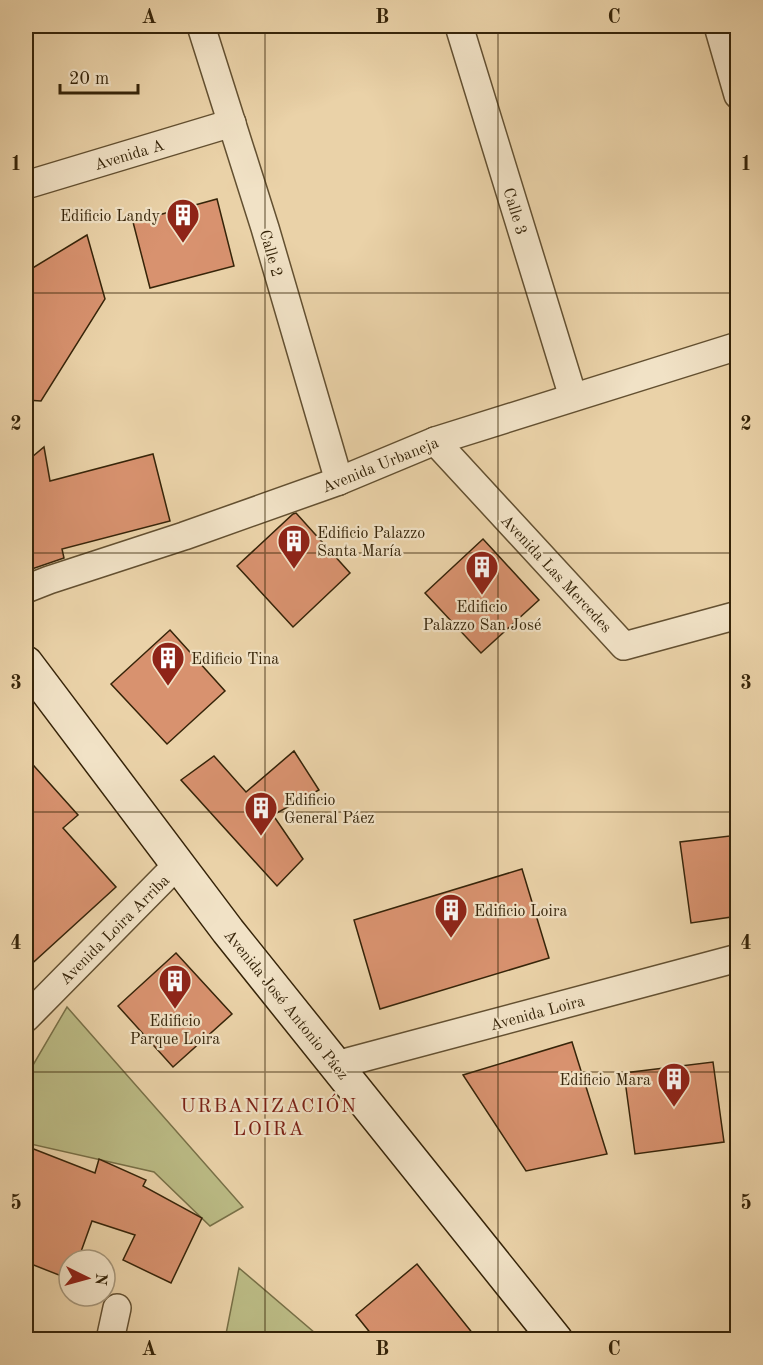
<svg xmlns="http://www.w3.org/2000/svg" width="763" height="1365" font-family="'Old Standard TT',serif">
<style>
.green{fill:#bbbb85;stroke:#787047;stroke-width:1.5}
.building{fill:#d8926f;stroke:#362409;stroke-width:1.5}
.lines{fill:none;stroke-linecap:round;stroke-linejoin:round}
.minor-casing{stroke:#635031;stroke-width:30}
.secondary-casing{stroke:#362409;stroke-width:36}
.minor{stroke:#f1e2c6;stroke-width:27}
.secondary{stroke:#f1e2c6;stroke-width:33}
.grid{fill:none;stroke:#362409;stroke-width:1.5;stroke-opacity:0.55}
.labels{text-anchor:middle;stroke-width:4.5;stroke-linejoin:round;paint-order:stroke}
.street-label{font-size:16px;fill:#362409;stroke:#f1e2c6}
.poi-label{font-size:16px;fill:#362409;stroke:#f1e2c6;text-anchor:start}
.quarter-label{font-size:20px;letter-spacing:1.5px;fill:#7a1f14;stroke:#f1e2c6}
.neatline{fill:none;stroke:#362409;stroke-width:2}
.grid-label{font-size:20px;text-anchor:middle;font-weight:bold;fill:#362409}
</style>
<rect width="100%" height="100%" fill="#ead2a8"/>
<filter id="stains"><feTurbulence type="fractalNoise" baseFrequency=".00333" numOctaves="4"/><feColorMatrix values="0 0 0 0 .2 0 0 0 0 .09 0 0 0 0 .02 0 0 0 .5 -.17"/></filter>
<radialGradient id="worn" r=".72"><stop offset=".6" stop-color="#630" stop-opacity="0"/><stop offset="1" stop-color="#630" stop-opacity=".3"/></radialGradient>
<g class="green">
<polygon points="67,1007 243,1207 210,1226 154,1172 26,1143 26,1077"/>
<polygon points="239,1268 322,1339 225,1339"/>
</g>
<g class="building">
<polygon points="217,199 234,266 150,288 133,222"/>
<polygon points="87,235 105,299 41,401 26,400 26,272"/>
<polygon points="44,447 50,481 153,454 170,521 62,549 64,558 26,571 26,462"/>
<polygon points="296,513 350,573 293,627 237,566 293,514"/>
<polygon points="483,539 539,600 481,653 425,593"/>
<polygon points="170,630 225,691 167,744 111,684"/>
<polygon points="294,751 319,790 273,815 303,859 277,886 181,780 214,756 246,792"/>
<polygon points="26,757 78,815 63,828 116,887 26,969"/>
<polygon points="738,835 738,916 691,923 680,842"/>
<polygon points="522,869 549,958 380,1009 354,920"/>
<polygon points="176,953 232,1014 173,1067 118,1006"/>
<polygon points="572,1042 607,1154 526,1171 463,1075"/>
<polygon points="713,1062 724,1142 635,1154 624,1073"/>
<polygon points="26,1146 95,1173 99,1159 146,1180 143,1186 202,1218 171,1283 123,1260 135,1235 92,1221 78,1260 69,1260 69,1279 26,1262"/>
<polygon points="417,1264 478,1340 376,1340 356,1315"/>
</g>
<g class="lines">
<g class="minor-casing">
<g id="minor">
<polyline points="201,26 265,228 339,481"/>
<polyline points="459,26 573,397"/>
<polyline points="718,26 738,95"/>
<polyline points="26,185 232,123"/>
<polyline points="435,441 624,646 738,615"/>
<polyline points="26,589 49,580 184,536 339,481 435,441 738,346"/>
<polyline points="26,1018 177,865"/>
<polyline points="336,1065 738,958"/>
<polyline points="110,1340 117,1308"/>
</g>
</g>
<g class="secondary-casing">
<polyline id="secondary" points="26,663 228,931 556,1340"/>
</g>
<use href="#minor" class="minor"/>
<use href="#secondary" class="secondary"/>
</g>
<path class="grid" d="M265,26V1340M498,26V1340M26,293H738M26,553H738M26,812H738M26,1072H738"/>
<defs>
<g id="building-pin" transform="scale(1.725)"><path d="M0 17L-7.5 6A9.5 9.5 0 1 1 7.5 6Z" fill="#8f2418" stroke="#f1e2c6"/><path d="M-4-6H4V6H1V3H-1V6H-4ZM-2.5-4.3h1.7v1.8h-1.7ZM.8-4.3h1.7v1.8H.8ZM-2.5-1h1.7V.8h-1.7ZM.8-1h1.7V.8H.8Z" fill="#fff"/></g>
</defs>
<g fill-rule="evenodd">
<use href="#building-pin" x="183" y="215"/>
<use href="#building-pin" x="294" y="541"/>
<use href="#building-pin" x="482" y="567"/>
<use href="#building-pin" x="168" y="658"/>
<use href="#building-pin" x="261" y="808"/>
<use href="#building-pin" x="451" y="910"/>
<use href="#building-pin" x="175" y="981"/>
<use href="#building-pin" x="674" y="1079"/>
</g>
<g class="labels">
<g class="street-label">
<text transform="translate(129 154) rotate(-17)" y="6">Avenida A</text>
<text transform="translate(516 211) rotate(73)" y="6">Calle 3</text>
<text transform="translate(272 253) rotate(74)" y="6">Calle 2</text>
<text transform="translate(380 464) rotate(-22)" y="6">Avenida Urbaneja</text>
<text transform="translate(557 573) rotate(47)" y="6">Avenida Las Mercedes</text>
<text transform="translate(114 929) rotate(-45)" y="6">Avenida Loira Arriba</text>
<text transform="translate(287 1004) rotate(51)" y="6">Avenida José Antonio Páez</text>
<text transform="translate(537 1012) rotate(-15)" y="6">Avenida Loira</text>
</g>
<g class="poi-label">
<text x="160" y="221" text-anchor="end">Edificio Landy</text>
<text x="317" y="538">Edificio Palazzo<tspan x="317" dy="18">Santa María</tspan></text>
<text x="482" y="612" text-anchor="middle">Edificio<tspan x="482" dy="18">Palazzo San José</tspan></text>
<text x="191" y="664">Edificio Tina</text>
<text x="284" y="805">Edificio<tspan x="284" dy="18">General Páez</tspan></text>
<text x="474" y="916">Edificio Loira</text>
<text x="175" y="1026" text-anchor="middle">Edificio<tspan x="175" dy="18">Parque Loira</tspan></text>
<text x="651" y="1085" text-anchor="end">Edificio Mara</text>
</g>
<g class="quarter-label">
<text x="269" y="1112">URBANIZACIÓN<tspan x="269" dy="23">LOIRA</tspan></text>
</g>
</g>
<rect width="763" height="1365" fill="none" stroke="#ead2a8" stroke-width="66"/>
<g transform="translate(87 1278) rotate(95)"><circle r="28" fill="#f1e2c6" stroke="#a6967a" stroke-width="1.5"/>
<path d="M0-4.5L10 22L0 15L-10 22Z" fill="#8f2418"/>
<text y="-9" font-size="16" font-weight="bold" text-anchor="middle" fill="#362409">N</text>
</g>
<path d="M60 84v9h78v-9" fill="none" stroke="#362409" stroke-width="3"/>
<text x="69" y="84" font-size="18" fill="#362409" stroke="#f1e2c6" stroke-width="4.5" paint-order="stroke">20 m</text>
<rect x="33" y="33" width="697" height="1299" class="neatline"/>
<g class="grid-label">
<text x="149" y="23">A</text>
<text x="382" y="23">B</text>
<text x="614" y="23">C</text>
<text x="16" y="170">1</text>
<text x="746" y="170">1</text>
<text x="16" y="430">2</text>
<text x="746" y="430">2</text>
<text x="16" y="689">3</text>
<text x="746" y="689">3</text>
<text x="16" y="949">4</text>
<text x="746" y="949">4</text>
<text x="16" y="1209">5</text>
<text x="746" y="1209">5</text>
<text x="149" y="1355">A</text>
<text x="382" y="1355">B</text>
<text x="614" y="1355">C</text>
</g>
<rect width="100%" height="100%" filter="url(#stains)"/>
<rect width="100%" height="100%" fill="url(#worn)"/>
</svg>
